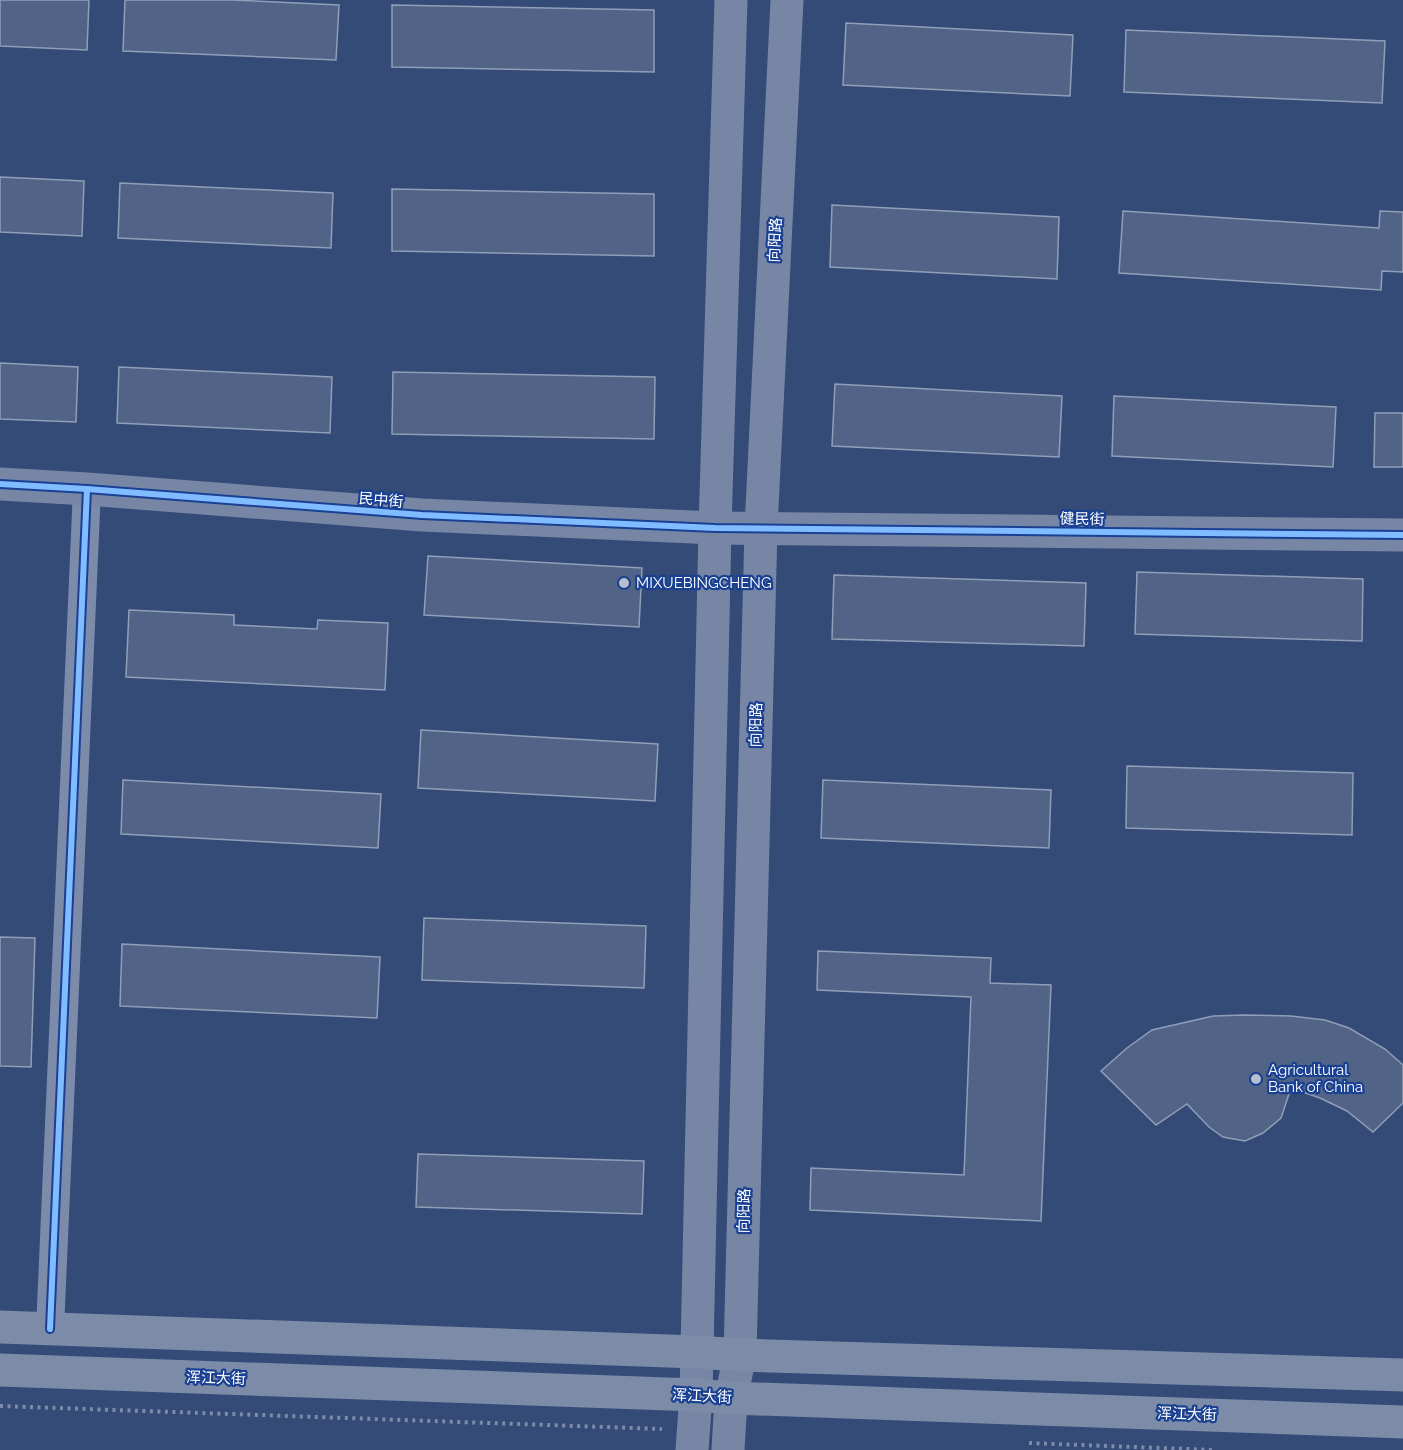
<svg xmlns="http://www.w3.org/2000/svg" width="1403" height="1450" font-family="Raleway,'Noto Sans SC',sans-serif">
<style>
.building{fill:#516386;stroke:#919eb8;stroke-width:1.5}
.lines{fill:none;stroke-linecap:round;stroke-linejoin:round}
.path{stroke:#7d8baa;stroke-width:4;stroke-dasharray:3 4.5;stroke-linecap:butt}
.street{stroke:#7d8baa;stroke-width:28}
.secondary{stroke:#7886a6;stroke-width:33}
.primary{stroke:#7b8ba8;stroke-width:33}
.cycleway-casing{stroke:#194092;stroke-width:10}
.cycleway{stroke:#80bcff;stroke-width:6}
.poi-dot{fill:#b8c0cf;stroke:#194092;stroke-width:2}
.labels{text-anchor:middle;stroke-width:4.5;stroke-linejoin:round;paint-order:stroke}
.street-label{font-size:15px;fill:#fff;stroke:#194092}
.poi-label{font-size:15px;fill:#fff;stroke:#194092;text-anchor:start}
</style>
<rect width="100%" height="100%" fill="#344a77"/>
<g class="building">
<polygon points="0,0 89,0 87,50 0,46"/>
<polygon points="125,0 232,0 339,5 336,60 123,51"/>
<polygon points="392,5 654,10 654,72 392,67"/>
<polygon points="846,23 1073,35 1070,96 843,85"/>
<polygon points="1126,30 1385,41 1382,103 1124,92"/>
<polygon points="0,177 84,181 82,236 0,232"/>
<polygon points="120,183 333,193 331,248 118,238"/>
<polygon points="392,189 654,194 654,256 392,251"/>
<polygon points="832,205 1059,217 1057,279 830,267"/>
<polygon points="1123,211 1379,228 1380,211 1403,212 1403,272 1382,271 1381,290 1119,273"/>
<polygon points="0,363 78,367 76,422 0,419"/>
<polygon points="119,367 332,377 330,433 117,423"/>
<polygon points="393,372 655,377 654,439 392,434"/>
<polygon points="835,384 1062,396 1059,457 832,446"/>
<polygon points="1114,396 1336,407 1333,467 1112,456"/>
<polygon points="1375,413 1403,413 1403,467 1374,467"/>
<polygon points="428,556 642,568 639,627 424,615"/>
<polygon points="1137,572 1363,579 1362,641 1135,634"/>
<polygon points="834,575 1086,583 1084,646 832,639"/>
<polygon points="129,610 234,615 234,625 317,629 318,620 388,623 385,690 126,677"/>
<polygon points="421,730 658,744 655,801 418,788"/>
<polygon points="1127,766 1353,773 1352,835 1126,828"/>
<polygon points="123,780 381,794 378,848 121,834"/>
<polygon points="823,780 1051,790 1049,848 821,838"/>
<polygon points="424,918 646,926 644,988 422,980"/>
<polygon points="0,937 35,938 31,1067 0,1066"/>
<polygon points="122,944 380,957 377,1018 120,1006"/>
<polygon points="818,951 991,958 990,983 1051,985 1041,1221 810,1210 811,1168 964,1175 971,997 817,990"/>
<polygon points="1244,1015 1291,1016 1325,1020 1349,1028 1385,1049 1403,1065 1403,1103 1373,1132 1347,1111 1320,1098 1291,1088 1281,1118 1263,1133 1245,1141 1223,1137 1209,1127 1187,1104 1156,1125 1101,1071 1127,1048 1152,1030 1213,1016"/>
<polygon points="418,1154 644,1161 642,1214 416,1207"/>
</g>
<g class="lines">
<g class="path">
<polyline points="0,1406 662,1429"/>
<polyline points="1029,1443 1213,1450"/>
</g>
<polyline class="street" points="50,1329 87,489"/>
<g class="secondary">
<polyline points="0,484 87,489 422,515 715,528 1403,535"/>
<polyline points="692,1450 696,1395 715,528 731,0"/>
<polyline points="728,1450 731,1398 740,1355 761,528 787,0"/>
</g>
<g class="primary">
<polyline points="0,1327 696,1352 740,1355 1403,1375"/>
<polyline points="0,1370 696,1395 731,1398 1403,1422"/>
</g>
<g class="cycleway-casing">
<g id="cycleway">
<polyline points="0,484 87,489 422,515 715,528 1403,535"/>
<polyline points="50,1329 87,489"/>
</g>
</g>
<use href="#cycleway" class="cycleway"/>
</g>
<g class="poi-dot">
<circle cx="624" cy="583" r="6"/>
<circle cx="1256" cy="1079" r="6"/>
</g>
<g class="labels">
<g class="street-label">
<text transform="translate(775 240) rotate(-87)" y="5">向阳路</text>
<text transform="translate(381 500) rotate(5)" y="5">民中街</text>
<text transform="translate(1082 519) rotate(1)" y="5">健民街</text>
<text transform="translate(756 725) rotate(-89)" y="5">向阳路</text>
<text transform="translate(744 1211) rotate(-89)" y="5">向阳路</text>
<text transform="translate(216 1378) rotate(2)" y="5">浑江大街</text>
<text transform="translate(702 1396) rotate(3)" y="5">浑江大街</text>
<text transform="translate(1187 1414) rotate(2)" y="5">浑江大街</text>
</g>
<g class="poi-label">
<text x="636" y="588">MIXUEBINGCHENG</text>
<text x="1268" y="1075">Agricultural<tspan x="1268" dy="17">Bank of China</tspan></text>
</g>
</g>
</svg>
